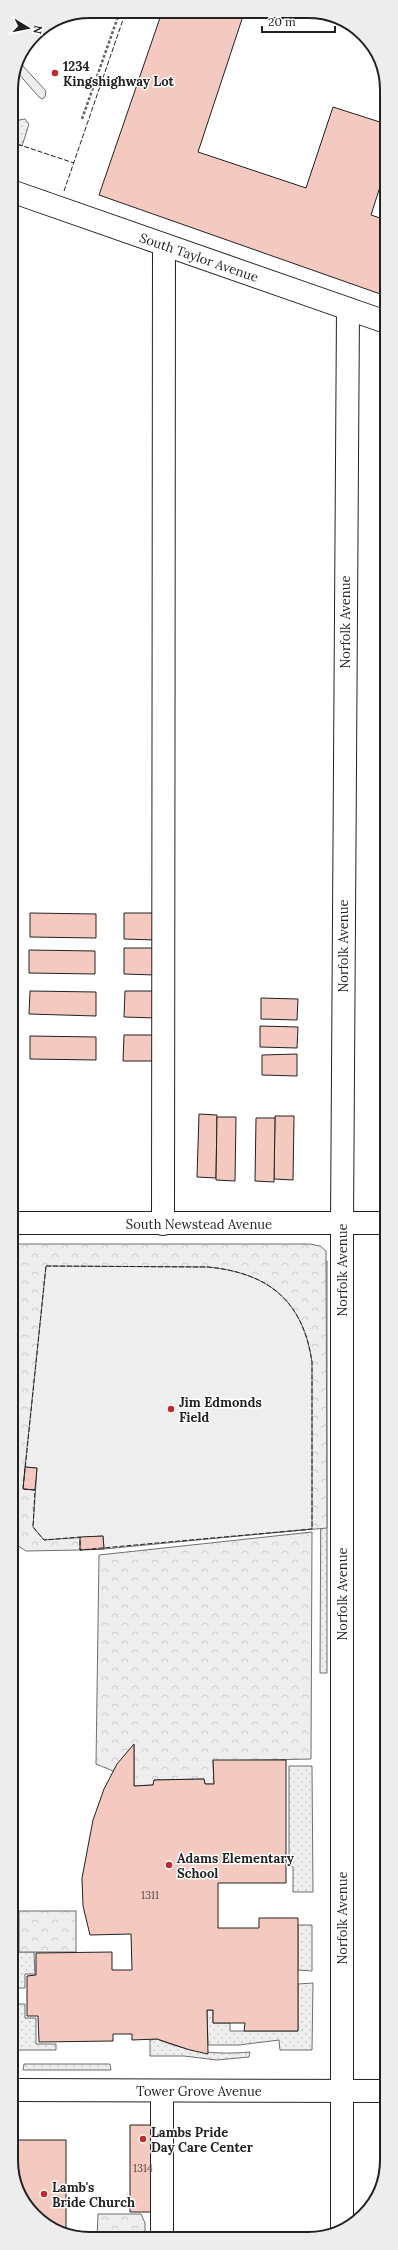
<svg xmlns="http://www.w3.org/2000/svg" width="398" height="2250" font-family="Lora,serif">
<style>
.grass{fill:url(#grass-dots);stroke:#6f6f6f}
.park{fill:url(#park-crowns);stroke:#6f6f6f}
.garden{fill:#eee;stroke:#6f6f6f}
.building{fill:#f3c9c0;stroke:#222}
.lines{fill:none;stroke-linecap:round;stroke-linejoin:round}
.minor-casing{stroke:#222;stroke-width:24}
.path{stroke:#646464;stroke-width:2.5;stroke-dasharray:3 2;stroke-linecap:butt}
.minor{stroke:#fff;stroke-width:22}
.fence{stroke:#222;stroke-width:1;stroke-dasharray:5 2;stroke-linecap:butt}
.poi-dot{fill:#c62828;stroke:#fff;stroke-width:1.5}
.labels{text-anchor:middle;stroke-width:3;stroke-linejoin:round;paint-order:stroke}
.number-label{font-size:11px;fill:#564c4a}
.poi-label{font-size:13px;font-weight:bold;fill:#222;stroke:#fff;text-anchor:start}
.street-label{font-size:13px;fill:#222;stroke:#fff}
.rim{fill:none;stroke:#222;stroke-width:2}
</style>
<defs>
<pattern id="grass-dots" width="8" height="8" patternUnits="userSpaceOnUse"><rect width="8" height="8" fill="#eee"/><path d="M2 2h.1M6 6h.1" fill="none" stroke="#ccc" stroke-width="1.8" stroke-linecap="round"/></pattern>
<pattern id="park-crowns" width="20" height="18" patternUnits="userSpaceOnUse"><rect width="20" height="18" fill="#eee"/><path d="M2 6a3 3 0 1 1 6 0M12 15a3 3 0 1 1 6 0" fill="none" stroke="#ccc"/></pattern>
</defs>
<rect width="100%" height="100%" fill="#fff"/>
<g class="grass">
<polygon points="25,119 29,124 22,146 11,142 11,137 13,138 19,120"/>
<polygon points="327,1261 327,1673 320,1673 322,1262"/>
<polygon points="289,1766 312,1766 313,1892 293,1892 293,1867 289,1864"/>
<polygon points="298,1925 312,1925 312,1971 298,1970"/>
<polygon points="12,1952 34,1952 35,1974 25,1974 25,1988 12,1988"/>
<polygon points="313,1983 312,2050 280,2050 279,2040 239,2045 208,2045 207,2010 213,2010 213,2023 230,2023 230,2031 298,2031 298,1984"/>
<polygon points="12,2004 25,2004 25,2018 36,2018 36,2044 56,2044 56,2050 14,2050 12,2048"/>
<path d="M157,2039C188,2052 216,2055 250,2052L249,2057L217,2060L184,2056H150V2040Z"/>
<polygon points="24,2064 110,2064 111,2070 23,2070"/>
</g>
<g class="park">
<polygon points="11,1244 310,1244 320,1246 326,1251 327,1528 80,1550 26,1551 12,1542"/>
<polygon points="312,1532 311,1759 213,1761 214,1784 205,1784 204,1779 154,1780 153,1785 134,1786 134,1745 113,1771 96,1764 99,1555"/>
<rect x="19" y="1911" width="57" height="41"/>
<polygon points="98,2214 141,2214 145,2223 145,2238 97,2238"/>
</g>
<g class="garden">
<polygon points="21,64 46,91 45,97 42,99 39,97 17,72 16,68"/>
<path d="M46,1266L208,1267C269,1273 303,1301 312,1362V1529L104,1549L103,1536L44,1540L33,1527L37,1468L25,1467Z"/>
</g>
<g class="building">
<polygon points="162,12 244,13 198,152 306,188 333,107 386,124 386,168 371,215 386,220 386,296 99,195"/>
<polygon points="30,913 96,914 96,938 30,937"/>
<polygon points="124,913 156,913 155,940 124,939"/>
<polygon points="124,948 156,948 155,975 124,974"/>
<polygon points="29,950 95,951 95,974 29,973"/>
<polygon points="30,991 96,992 96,1016 29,1014"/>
<polygon points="125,991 156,991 156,1018 124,1017"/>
<polygon points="261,998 298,999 297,1020 261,1019"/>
<polygon points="260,1026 298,1027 297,1048 260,1047"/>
<polygon points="124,1035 155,1035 155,1061 123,1061"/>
<polygon points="30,1036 96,1037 96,1060 30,1059"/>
<polygon points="297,1054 297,1076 262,1075 262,1055"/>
<polygon points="199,1114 217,1115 216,1178 197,1177"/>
<polygon points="275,1116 294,1116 293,1180 274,1179"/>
<polygon points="217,1117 236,1117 235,1181 216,1180"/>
<polygon points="256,1118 275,1118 274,1182 255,1181"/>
<polygon points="25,1467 37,1468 35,1490 23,1489"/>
<polygon points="103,1536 104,1549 80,1550 80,1537"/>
<polygon points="134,1744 134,1786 153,1785 154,1780 204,1779 205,1784 214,1784 213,1760 286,1760 286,1883 218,1883 218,1928 259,1928 259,1918 298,1918 298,2031 244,2031 245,2023 213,2023 213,2010 207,2010 208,2054 190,2050 157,2039 132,2040 132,2034 113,2034 113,2041 39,2042 38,2016 27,2016 27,1976 36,1975 36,1953 112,1952 112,1970 132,1970 131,1934 90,1935 83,1906 82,1878 93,1820 104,1789 117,1764"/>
<polygon points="384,1799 387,1799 387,1820 385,1820"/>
<polygon points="130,2125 156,2125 155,2212 130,2212"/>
<polygon points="15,2140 66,2140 66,2232 31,2212 15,2177"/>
</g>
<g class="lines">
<g class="minor-casing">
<g id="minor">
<polyline points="11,191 386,322"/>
<polyline points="11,1223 387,1223"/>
<polyline points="163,1224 164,245"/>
<polyline points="12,2090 387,2091"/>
<polyline points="162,2091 162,2238"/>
<polyline points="342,2231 342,1224 348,309"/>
</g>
</g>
<polyline class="path" points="82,119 120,11"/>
<use href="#minor" class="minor"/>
<g class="fence">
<polyline points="11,142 74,163"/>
<polyline points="64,191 126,11"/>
<path d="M46,1266L208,1267C269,1273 303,1301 312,1362V1529L80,1550V1537L44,1540L33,1527L35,1490L23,1489Z"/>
</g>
</g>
<g class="poi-dot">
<circle cx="55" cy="73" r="4"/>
<circle cx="171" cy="1409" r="4"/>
<circle cx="169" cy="1865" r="4"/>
<circle cx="143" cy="2139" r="4"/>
<circle cx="44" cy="2194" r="4"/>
</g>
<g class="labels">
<g class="number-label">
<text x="150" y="1899">1311</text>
<text x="143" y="2172">1314</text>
</g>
<g class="poi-label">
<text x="63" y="71">1234<tspan x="63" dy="15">Kingshighway Lot</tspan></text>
<text x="179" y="1407">Jim Edmonds<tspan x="179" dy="15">Field</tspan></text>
<text x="177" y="1863">Adams Elementary<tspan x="177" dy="15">School</tspan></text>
<text x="151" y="2137">Lambs Pride<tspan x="151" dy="15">Day Care Center</tspan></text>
<text x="52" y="2192">Lamb's<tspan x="52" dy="15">Bride Church</tspan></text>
</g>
<g class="street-label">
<text transform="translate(199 257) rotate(19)" y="5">South Taylor Avenue</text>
<text transform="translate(345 622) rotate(-90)" y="5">Norfolk Avenue</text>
<text transform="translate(343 946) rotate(-90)" y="5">Norfolk Avenue</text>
<text x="199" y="1229">South Newstead Avenue</text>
<text transform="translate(342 1270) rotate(-90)" y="5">Norfolk Avenue</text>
<text transform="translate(342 1594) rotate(-90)" y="5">Norfolk Avenue</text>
<text transform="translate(342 1918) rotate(-90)" y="5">Norfolk Avenue</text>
<text x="199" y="2096">Tower Grove Avenue</text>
</g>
</g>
<path d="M0 0H398V2250H0ZM90 18H308A72 72 0 0 1 380 90V2160A72 72 0 0 1 308 2232H90A72 72 0 0 1 18 2160V90A72 72 0 0 1 90 18Z" fill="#ededed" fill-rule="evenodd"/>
<path class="rim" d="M90 18H308A72 72 0 0 1 380 90V2160A72 72 0 0 1 308 2232H90A72 72 0 0 1 18 2160V90A72 72 0 0 1 90 18Z"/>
<g transform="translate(28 28) rotate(100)" stroke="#ffffff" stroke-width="3" paint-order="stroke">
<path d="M0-3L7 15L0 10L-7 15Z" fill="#222222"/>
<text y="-6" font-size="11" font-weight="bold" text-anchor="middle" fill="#222222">N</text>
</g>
<path d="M262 26v6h73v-6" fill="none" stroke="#222222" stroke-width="2"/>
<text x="268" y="26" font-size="12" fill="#222222" stroke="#ffffff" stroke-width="3" paint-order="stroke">20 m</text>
</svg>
